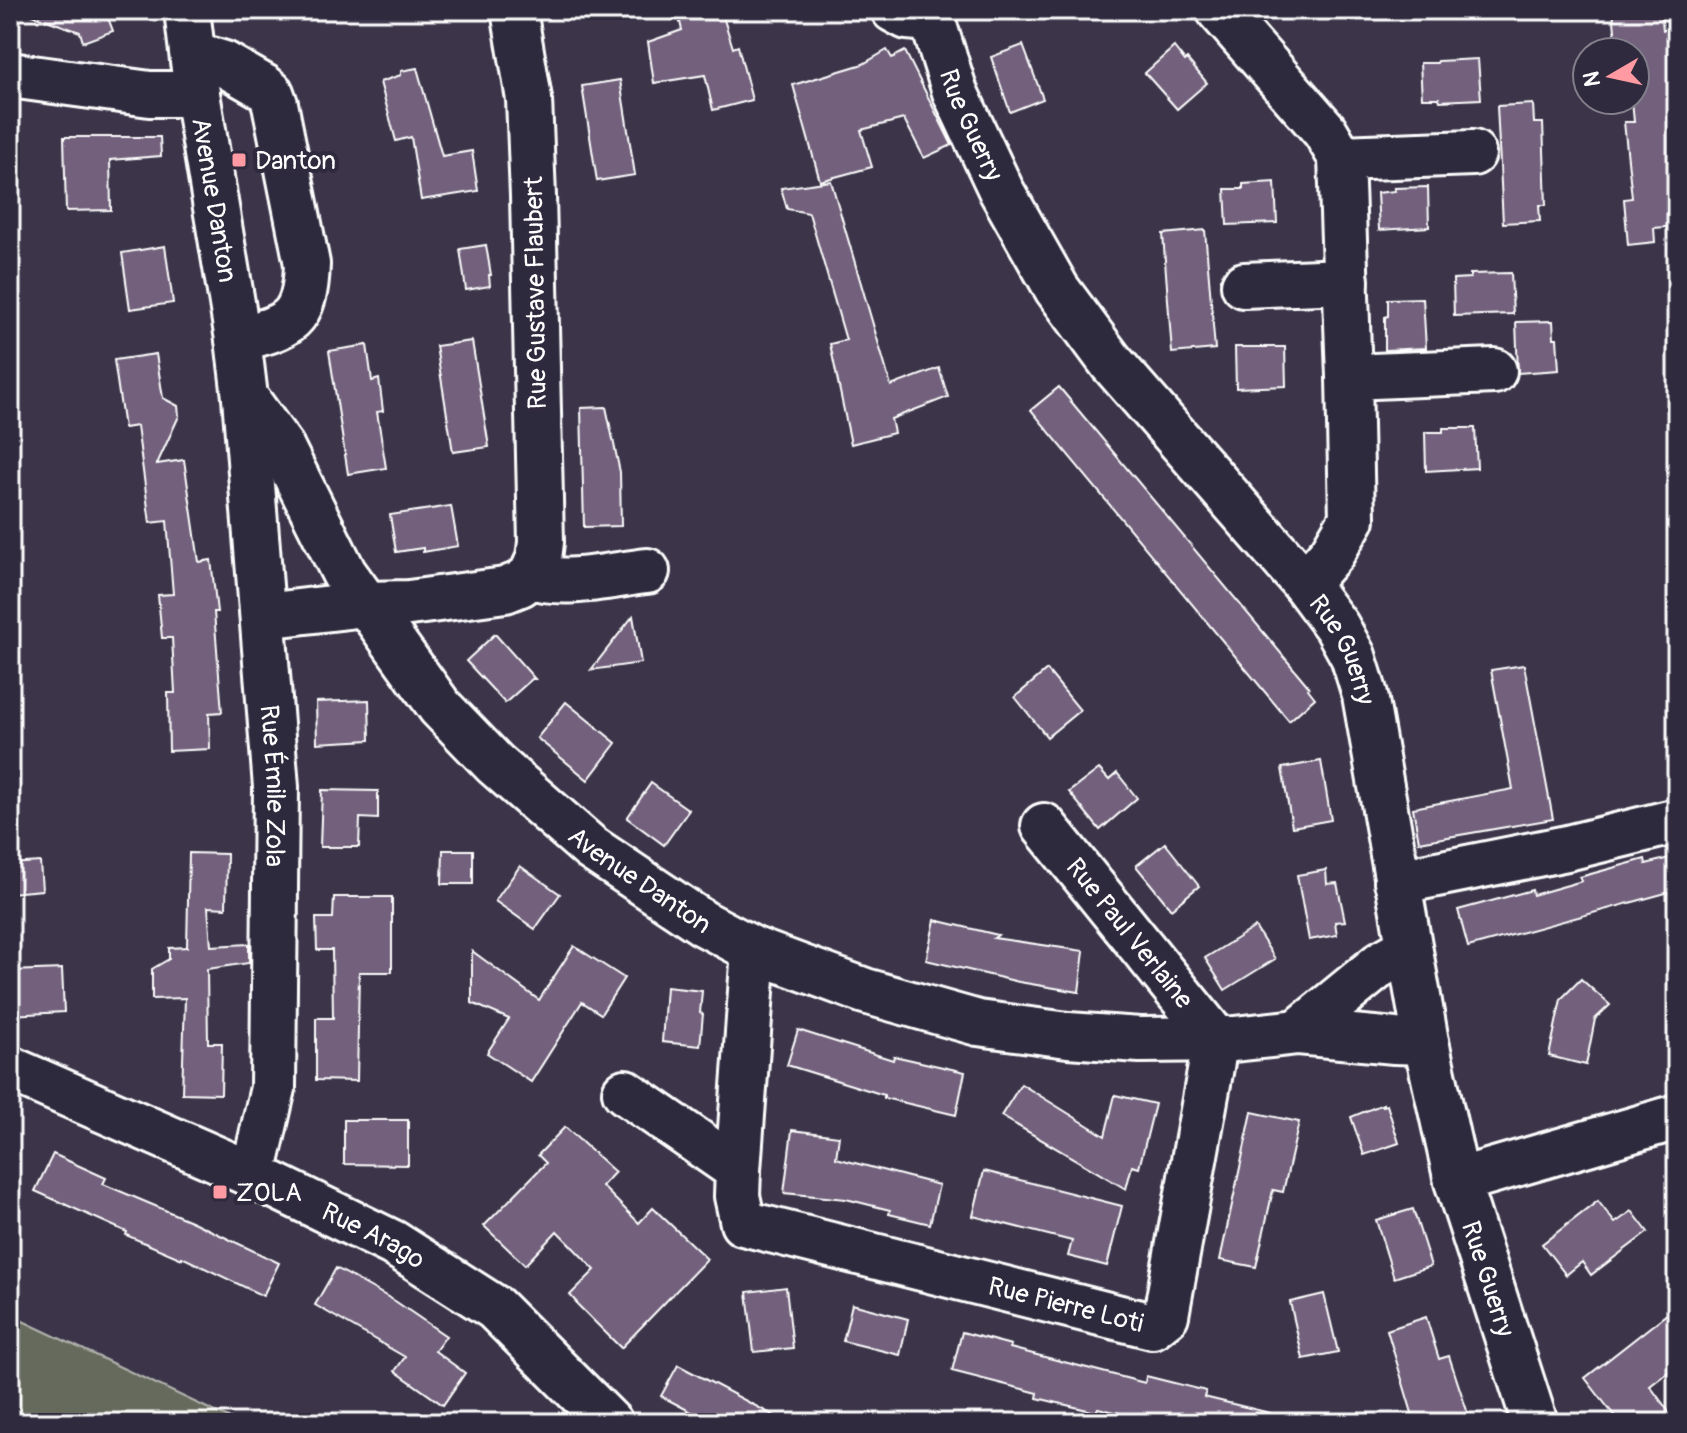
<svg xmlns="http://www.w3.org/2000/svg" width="1687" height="1433" font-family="Pangolin,sans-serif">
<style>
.green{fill:#666a5c;stroke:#b2b4ae;stroke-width:2}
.building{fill:#72617c;stroke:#fff;stroke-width:2}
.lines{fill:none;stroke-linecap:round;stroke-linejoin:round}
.minor-casing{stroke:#fff;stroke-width:50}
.major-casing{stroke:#fff;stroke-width:50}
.minor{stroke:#2f2a3d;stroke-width:44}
.major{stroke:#2f2a3d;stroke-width:44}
.poi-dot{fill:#ff9aa2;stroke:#2f2a3d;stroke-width:3}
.labels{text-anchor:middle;stroke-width:8;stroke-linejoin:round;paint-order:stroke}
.street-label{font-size:26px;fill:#fff;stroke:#2f2a3d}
.poi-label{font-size:26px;fill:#fff;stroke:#2f2a3d;text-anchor:start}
</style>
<rect width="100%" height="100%" fill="#3c354a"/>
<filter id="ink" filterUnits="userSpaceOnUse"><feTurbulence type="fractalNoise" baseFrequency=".0125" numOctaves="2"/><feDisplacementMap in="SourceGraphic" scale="16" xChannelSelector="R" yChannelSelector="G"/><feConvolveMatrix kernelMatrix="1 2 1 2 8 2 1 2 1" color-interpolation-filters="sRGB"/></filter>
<g filter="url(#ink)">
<polygon class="green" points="10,1315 239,1423 10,1423"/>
<g class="building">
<polygon points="27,10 105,10 113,31 83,42 80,32 27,13"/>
<polygon points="677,10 721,10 733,48 738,46 752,100 713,110 705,75 654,83 648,42 682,30"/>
<polygon points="1613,10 1661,10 1663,30 1672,29 1677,76 1677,226 1654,228 1655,242 1628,245 1624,199 1632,198 1624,122 1634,122 1632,100 1635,100 1635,52 1617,52"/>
<polygon points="1023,45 1043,99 1010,112 991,57"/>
<polygon points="1174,47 1185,61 1187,59 1207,83 1177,109 1145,73"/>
<polygon points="887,50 892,58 905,51 952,145 924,158 904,119 861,130 872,167 820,181 793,85 863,64"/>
<polygon points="1478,59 1481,99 1440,101 1439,98 1422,98 1420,63 1437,63 1438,61"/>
<polygon points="417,68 442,156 472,151 478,191 421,200 411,137 396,141 380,82 401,75 401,71"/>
<polygon points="620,80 635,175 597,181 582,86"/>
<polygon points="1533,104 1534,123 1543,123 1546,205 1539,205 1540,221 1503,223 1497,106"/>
<polygon points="64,137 160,137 161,156 110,160 111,210 66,211"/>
<polygon points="831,181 891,386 939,368 948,397 891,419 894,433 851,444 830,344 846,340 809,213 787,209 781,188"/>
<polygon points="1275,182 1277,223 1227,225 1225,189 1243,189 1243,184"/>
<polygon points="1428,187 1429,227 1379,230 1377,193 1395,191 1394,188"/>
<polygon points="1205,230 1215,349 1172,353 1163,234"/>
<polygon points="486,245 491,275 489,275 490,286 466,290 460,249"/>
<polygon points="165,246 173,303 130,309 122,253"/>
<polygon points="1511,273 1513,314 1454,316 1453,279 1470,278 1470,274"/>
<polygon points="1423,298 1426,348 1385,350 1385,317 1388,316 1388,299"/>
<polygon points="1553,321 1554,338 1557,338 1559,370 1518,373 1516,322"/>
<polygon points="472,341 489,447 453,452 436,346"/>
<polygon points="367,345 372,381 379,379 383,411 377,412 386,468 348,474 329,351"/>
<polygon points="1235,347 1285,347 1286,386 1236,388"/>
<polygon points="156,354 163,398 178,406 179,416 157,464 184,460 199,562 211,560 217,612 214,612 222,712 209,713 210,749 169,751 168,693 175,693 172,638 162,638 158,595 173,594 167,521 150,523 137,426 124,428 114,360"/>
<polygon points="1059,387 1309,687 1308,689 1315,698 1289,721 1031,410"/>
<polygon points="606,407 620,472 621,526 584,527 581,408"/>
<polygon points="1443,428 1475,428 1477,468 1426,471 1425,432 1443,432"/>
<polygon points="451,506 458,546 423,552 423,548 396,552 390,515"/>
<polygon points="633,616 641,663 591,670"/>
<polygon points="495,634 535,679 532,679 505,703 466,661"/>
<polygon points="1524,665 1553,819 1419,842 1413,808 1513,789 1491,670"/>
<polygon points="1047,670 1080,710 1047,737 1015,697"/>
<polygon points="369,700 370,740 317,743 316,702"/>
<polygon points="566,702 616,743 588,780 537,738"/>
<polygon points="1321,761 1331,820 1292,827 1282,768"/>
<polygon points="1099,769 1109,780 1117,773 1137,798 1100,830 1069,792"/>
<polygon points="651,783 689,810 664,845 627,818"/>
<polygon points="322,790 378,791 378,819 360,818 359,847 320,847"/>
<polygon points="1165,843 1199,886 1171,909 1136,866"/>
<polygon points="443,850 473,850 473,884 442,884"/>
<polygon points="189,853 227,854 226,908 208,907 211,946 249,944 249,963 207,969 208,1043 222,1043 221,1094 182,1093 185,998 152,999 152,969 169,959 169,948 187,947"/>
<polygon points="1677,856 1677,890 1468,947 1458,910 1532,890 1533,895 1582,881 1580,877 1645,859 1646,864"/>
<polygon points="40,862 42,890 10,893 10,864"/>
<polygon points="520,866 560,894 535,929 495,901"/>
<polygon points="1326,870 1327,884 1337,883 1345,921 1335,922 1337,935 1309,940 1297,875"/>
<polygon points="334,897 392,897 392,972 359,972 357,1081 316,1080 316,1018 333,1018 332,950 317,950 316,918 333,918"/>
<polygon points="935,920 998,935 994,938 1084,951 1079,992 1019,982 926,960"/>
<polygon points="1255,927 1275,959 1225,990 1205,958"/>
<polygon points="574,946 624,978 601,1014 582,1002 531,1082 487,1053 509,1019 472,1003 472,951 539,1000"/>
<polygon points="62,969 64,1012 10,1015 10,971"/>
<polygon points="1581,979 1610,1005 1595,1019 1586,1065 1549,1056 1561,999"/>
<polygon points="666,987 702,991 700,1013 703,1014 700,1046 662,1042"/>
<polygon points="798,1030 893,1060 894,1056 965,1072 956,1115 884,1098 884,1095 787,1065"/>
<polygon points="1021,1084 1105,1136 1115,1095 1155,1104 1139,1168 1132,1166 1126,1189 1001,1116"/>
<polygon points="1383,1104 1383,1106 1387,1105 1399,1143 1364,1155 1351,1117"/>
<polygon points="1252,1112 1299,1122 1283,1192 1273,1190 1256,1267 1220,1260"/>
<polygon points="344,1120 408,1120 408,1165 344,1164"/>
<polygon points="565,1127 615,1172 602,1186 639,1223 653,1208 707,1259 621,1348 577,1304 577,1303 570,1295 595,1270 557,1231 525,1265 484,1226 546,1163 538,1155"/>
<polygon points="792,1130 839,1136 836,1158 939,1185 930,1224 889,1214 890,1210 846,1199 784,1193"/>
<polygon points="53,1154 106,1178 103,1184 193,1222 279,1263 263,1296 182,1257 182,1259 126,1235 127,1232 35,1191"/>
<polygon points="984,1171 1122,1206 1107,1266 1068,1256 1072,1241 973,1216"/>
<polygon points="1598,1201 1615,1223 1632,1211 1648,1232 1591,1275 1582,1262 1566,1275 1542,1244"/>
<polygon points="1413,1209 1431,1266 1394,1278 1376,1220"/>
<polygon points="336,1268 395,1301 446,1336 435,1351 465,1373 443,1405 395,1371 405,1357 315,1305"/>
<polygon points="786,1287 793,1348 754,1352 747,1292"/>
<polygon points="1324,1294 1338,1352 1303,1359 1290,1302"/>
<polygon points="852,1304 908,1319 900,1355 843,1341"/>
<polygon points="1677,1306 1677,1365 1650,1386 1677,1423 1620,1423 1585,1378"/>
<polygon points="1426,1317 1439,1359 1449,1356 1471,1423 1415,1423 1387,1330"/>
<polygon points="962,1332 1011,1345 1010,1348 1145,1383 1146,1376 1206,1391 1204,1397 1270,1413 1269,1423 1160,1423 1098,1408 1096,1412 1037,1398 1038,1393 952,1371"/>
<polygon points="678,1365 788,1423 712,1423 661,1396"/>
</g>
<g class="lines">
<g class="minor-casing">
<g id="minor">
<path id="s1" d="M187,10L197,94L238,339L245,397L282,448L344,573L440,707L495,764L591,848L703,923L754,950L865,991L978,1023L1068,1035L1140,1040L1234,1039L1298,1032L1395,1041L1426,1042"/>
<polyline points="894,10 907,17 932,19"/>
<path id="s2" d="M932,10V19L955,92L1001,190L1057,289L1111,362L1305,584L1337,627L1353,656L1365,695L1426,1042L1457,1181L1535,1423"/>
<polyline points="1219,10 1325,131 1341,158 1349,377 1352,519 1332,553 1305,584"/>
<path d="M193,60H211L224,64L264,87L271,93L275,104L307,264C305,321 290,326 238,339"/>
<polyline points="10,75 150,94 197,94"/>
<polyline points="1341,158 1473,153"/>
<polyline points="1244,285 1346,281"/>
<polyline points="1349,377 1494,371"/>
<path id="s3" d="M245,397L276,787L273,1088L253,1175"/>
<path d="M531,576C566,587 611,575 647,571"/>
<polyline points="264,616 365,604 409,603 505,590 520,584 531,576 539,559 541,542 533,196 529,99 514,10"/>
<polyline points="1397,882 1567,848 1677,821"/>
<polyline points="1298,1032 1382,963 1409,948"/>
<path id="s4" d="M625,1092L738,1170L737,1196L743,1223L1152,1326L1166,1315L1216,1039L1044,826"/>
<polyline points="738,1170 754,950"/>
<polyline points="1457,1181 1677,1117"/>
</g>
</g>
<g class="major-casing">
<g id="major">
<path id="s5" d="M10,1069L253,1175L393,1243L495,1308L610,1423"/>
</g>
</g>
<use href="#minor" class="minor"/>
<use href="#major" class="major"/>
</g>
</g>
<g class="poi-dot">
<rect x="231" y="152" width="16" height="16" rx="4"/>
<rect x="212" y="1184" width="16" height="16" rx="4"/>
</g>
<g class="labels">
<g class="street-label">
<text dy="9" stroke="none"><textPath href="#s2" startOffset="122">Rue Guerry</textPath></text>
<text dy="9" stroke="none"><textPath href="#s1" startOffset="192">Avenue Danton</textPath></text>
<text transform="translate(535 293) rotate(-91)" y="9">Rue Gustave Flaubert</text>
<text dy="9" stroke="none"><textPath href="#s2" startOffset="770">Rue Guerry</textPath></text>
<text dy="9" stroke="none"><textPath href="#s3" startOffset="390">Rue Émile Zola</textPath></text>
<text dy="9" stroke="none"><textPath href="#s1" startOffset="1024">Avenue Danton</textPath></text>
<text transform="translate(1130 933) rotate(51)" y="9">Rue Paul Verlaine</text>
<text dy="9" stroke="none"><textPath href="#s5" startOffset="400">Rue Arago</textPath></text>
<text dy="9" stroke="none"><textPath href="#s2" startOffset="1418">Rue Guerry</textPath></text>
<text dy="9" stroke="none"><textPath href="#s4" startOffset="524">Rue Pierre Loti</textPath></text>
</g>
<g class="poi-label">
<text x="255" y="169">Danton</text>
<text x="236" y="1201">ZOLA</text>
</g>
</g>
<rect width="1687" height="1433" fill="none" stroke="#2f2a3d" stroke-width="40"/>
<rect x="20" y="20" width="1647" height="1393" fill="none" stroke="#fff" stroke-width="3" filter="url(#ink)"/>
<g transform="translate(1611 76) rotate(261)"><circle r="38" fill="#2f2a3d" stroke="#827f8b" stroke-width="2"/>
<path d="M0-6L14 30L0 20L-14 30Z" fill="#ff9aa2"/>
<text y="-12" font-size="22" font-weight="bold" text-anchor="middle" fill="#ffffff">N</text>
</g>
</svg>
